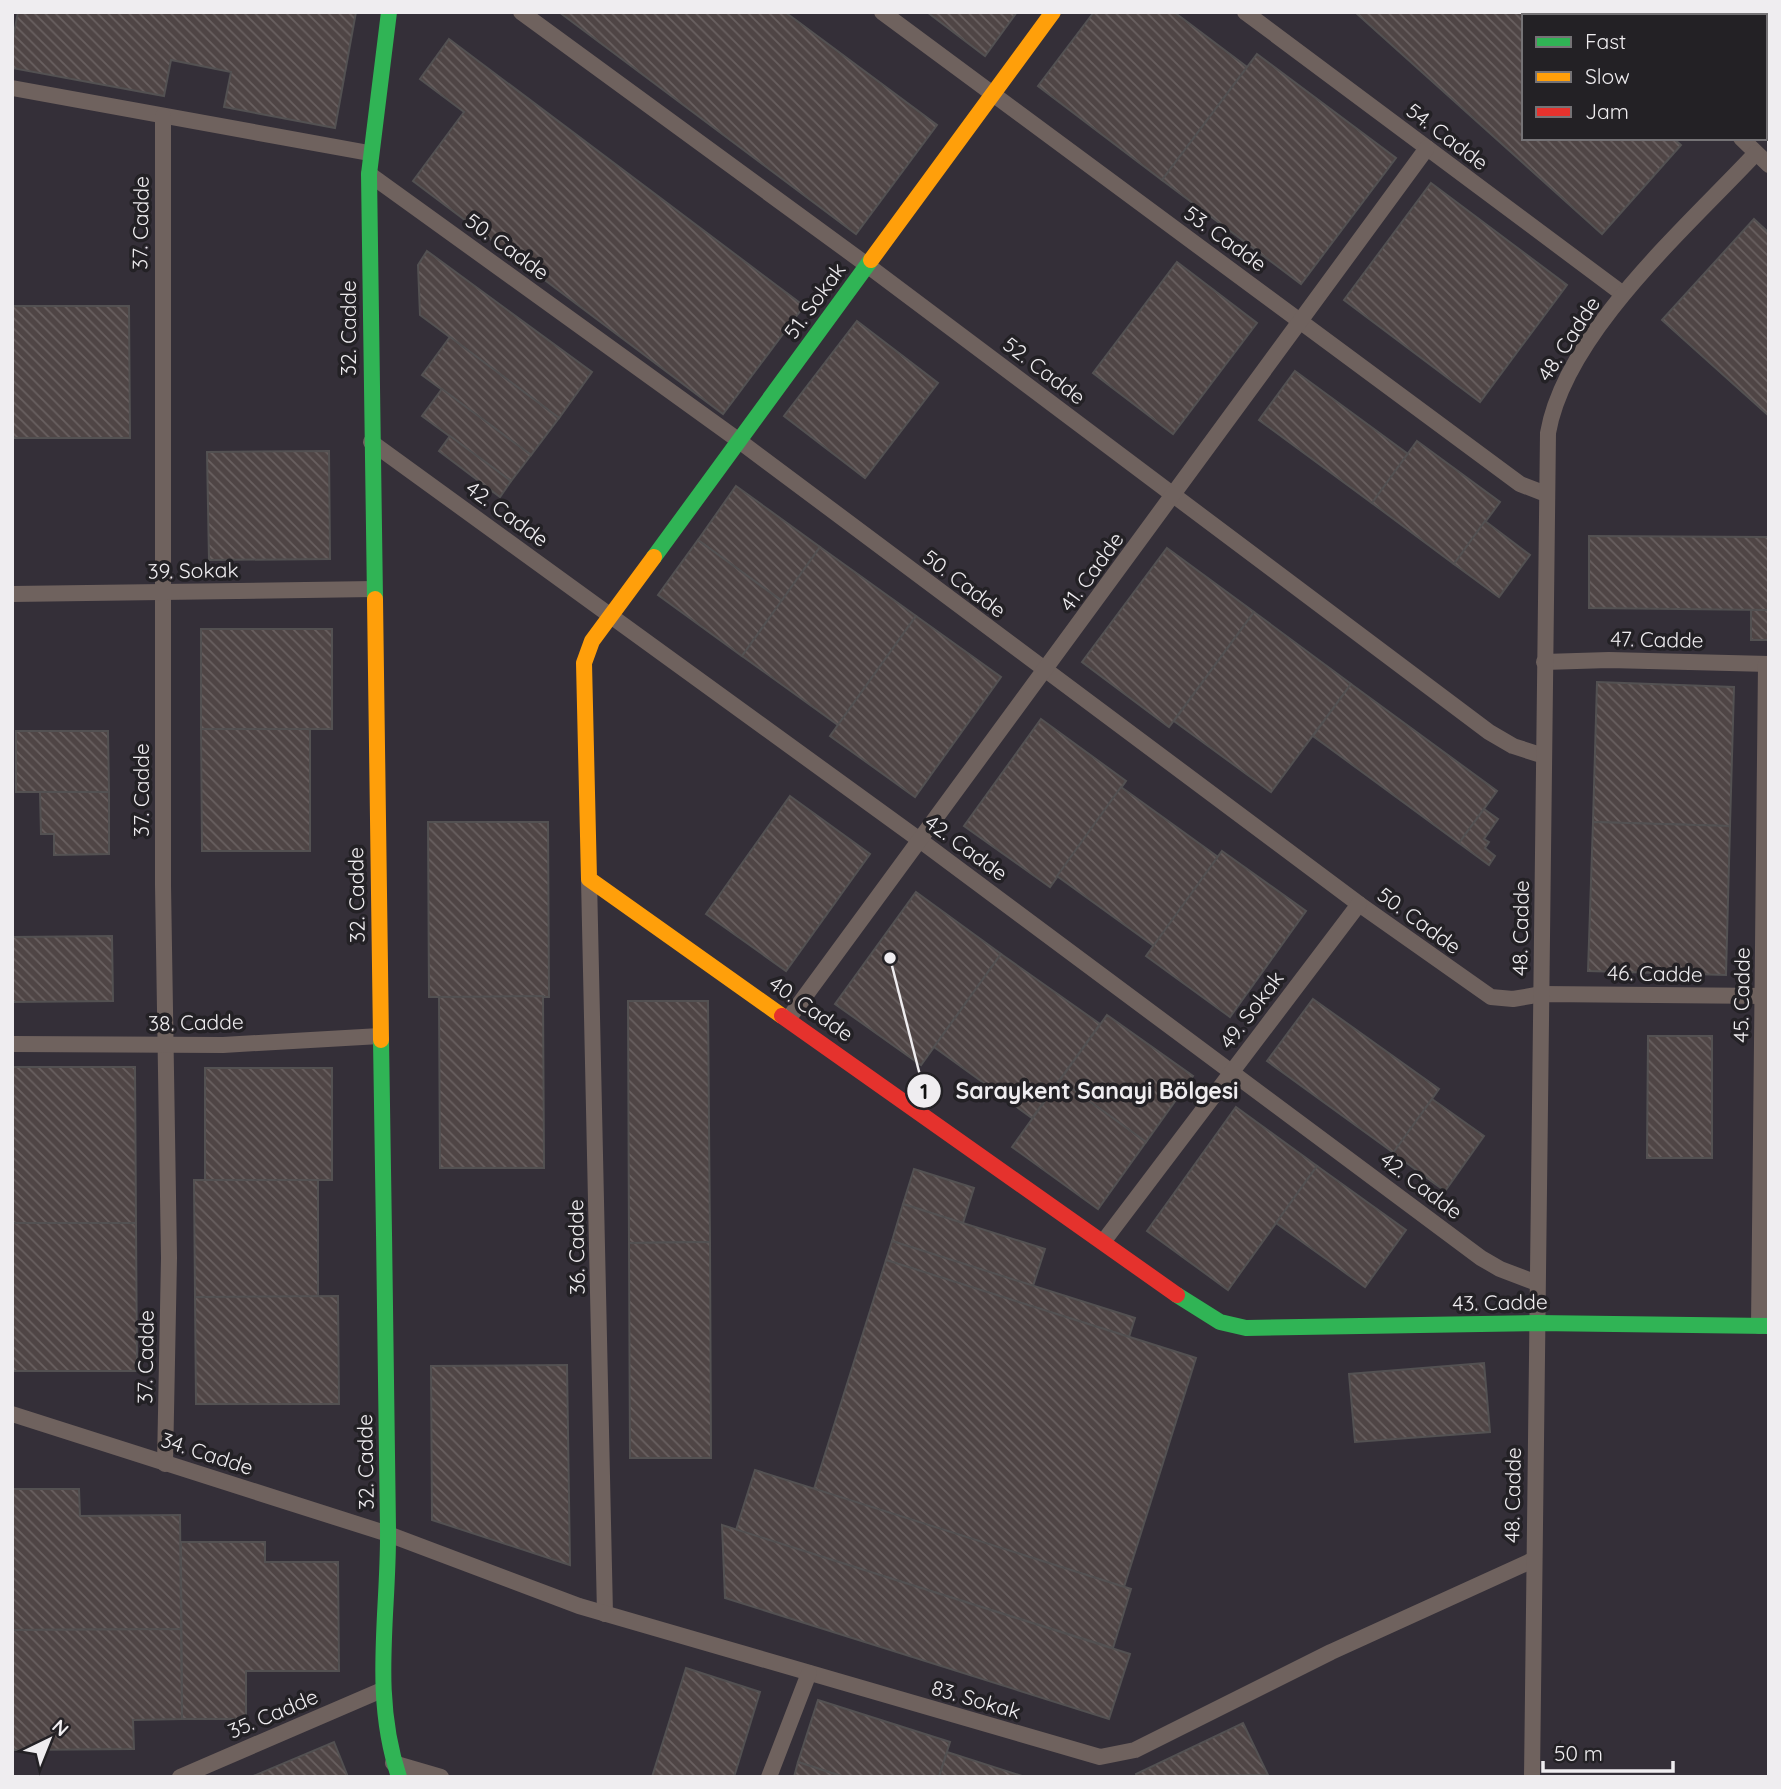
<svg xmlns="http://www.w3.org/2000/svg" width="1781" height="1789" font-family="Quicksand,sans-serif">
<style>
.built{fill:#342f38;fill-rule:evenodd}
.building{fill:url(#building-back-hatch);stroke:#535152;stroke-width:2}
.lines{fill:none;stroke-linecap:round;stroke-linejoin:round}
.street{stroke:#6f625e;stroke-width:16}
.fast{stroke:#30b455;stroke-width:16}
.slow{stroke:#ff9f0a;stroke-width:16}
.jam{stroke:#e5322d;stroke-width:16}
.labels{text-anchor:middle;stroke-width:7;stroke-linejoin:round;paint-order:stroke}
.street-label{font-size:21px;fill:#efedf0;stroke:#232125}
.leader{fill:none;stroke:#efedf0;stroke-width:2.5}
.callout-dot{fill:#efedf0;stroke:#232125;stroke-width:2.5}
.mark-label{font-size:21px;text-anchor:middle;font-weight:bold;fill:#111}
.callout-label{font-size:23px;text-anchor:middle;font-weight:bold;fill:#efedf0;stroke:#232125;stroke-width:7;stroke-linejoin:round;paint-order:stroke}
</style>
<defs>
<pattern id="building-back-hatch" width="6" height="6" patternUnits="userSpaceOnUse" patternTransform="scale(1.75)"><rect width="6" height="6" fill="#4f4545"/><path d="M-1 5l2 2M0 0l6 6M5-1l2 2" fill="none" stroke="#696060"/></pattern>
</defs>
<rect width="100%" height="100%" fill="#2d2c2e"/>
<path class="built" d="M12,12H1769V1777H12ZM1524,16H1765V138H1524Z"/>
<g class="building">
<polygon points="18,12 356,12 335,128 224,107 231,72 171,60 164,96 12,68 12,43"/>
<polygon points="559,12 785,12 937,125 856,234"/>
<polygon points="927,12 1017,12 985,56"/>
<polygon points="1094,12 1174,12 1247,67 1162,180 1038,86"/>
<polygon points="1355,12 1533,12 1537,16 1524,16 1524,138 1673,138 1681,145 1602,234"/>
<polygon points="1683,12 1755,12 1759,16 1687,16"/>
<polygon points="1765,22 1769,25 1769,92 1765,88"/>
<polygon points="449,39 804,306 723,414 413,181 464,112 420,79"/>
<polygon points="1257,54 1396,158 1301,284 1162,180"/>
<polygon points="1431,183 1567,285 1480,402 1344,300"/>
<polygon points="1754,219 1769,233 1769,416 1662,320"/>
<polygon points="427,251 592,372 559,418 420,315 418,265"/>
<polygon points="1177,262 1257,323 1173,434 1093,373"/>
<polygon points="12,306 129,306 130,438 12,438"/>
<polygon points="857,321 938,383 865,478 784,416"/>
<polygon points="450,337 559,418 531,455 422,375"/>
<polygon points="1295,371 1408,454 1372,503 1259,420"/>
<polygon points="442,389 531,455 511,481 422,416"/>
<polygon points="450,436 511,481 500,497 439,451"/>
<polygon points="1417,441 1500,502 1454,564 1372,503"/>
<polygon points="329,451 330,559 209,560 207,452"/>
<polygon points="736,486 820,547 782,601 698,540"/>
<polygon points="1485,521 1530,555 1499,597 1454,564"/>
<polygon points="1589,536 1769,537 1769,610 1589,608"/>
<polygon points="698,540 782,601 742,656 658,595"/>
<polygon points="820,547 916,616 838,725 742,656"/>
<polygon points="1167,548 1254,612 1169,727 1082,662"/>
<rect x="1751" y="610" width="18" height="30"/>
<polygon points="1254,612 1351,684 1271,792 1174,721"/>
<polygon points="916,616 1001,677 915,797 830,736"/>
<rect x="201" y="629" width="131" height="100"/>
<polygon points="1597,682 1734,687 1730,826 1593,822"/>
<polygon points="1351,684 1497,791 1459,843 1313,736"/>
<polygon points="1041,719 1126,781 1050,887 964,826"/>
<polygon points="201,729 310,729 310,851 202,851"/>
<polygon points="16,731 108,731 109,792 16,792"/>
<polygon points="1121,787 1218,857 1154,946 1057,876"/>
<polygon points="40,792 109,792 109,854 54,855 54,834 41,834"/>
<polygon points="790,796 870,854 786,971 706,914"/>
<polygon points="1484,809 1498,819 1484,839 1489,842 1485,848 1495,856 1489,865 1459,843"/>
<polygon points="428,822 548,822 549,997 429,997"/>
<polygon points="1593,822 1730,826 1726,975 1588,971"/>
<polygon points="1222,851 1306,911 1230,1017 1146,956"/>
<polygon points="916,892 1001,954 921,1065 835,1004"/>
<polygon points="112,936 113,1001 12,1002 12,937"/>
<polygon points="1001,954 1100,1024 1032,1118 934,1047"/>
<polygon points="543,996 544,1168 440,1168 439,997"/>
<polygon points="1313,999 1439,1089 1394,1153 1267,1061"/>
<polygon points="628,1001 708,1001 710,1242 629,1243"/>
<polygon points="1107,1015 1193,1076 1146,1142 1060,1080"/>
<polygon points="1648,1036 1712,1036 1712,1158 1647,1158"/>
<polygon points="12,1067 135,1067 136,1223 12,1223"/>
<rect x="205" y="1068" width="127" height="112"/>
<polygon points="1060,1080 1146,1142 1098,1209 1012,1147"/>
<polygon points="1432,1099 1484,1136 1445,1191 1393,1153"/>
<polygon points="1236,1107 1317,1166 1228,1290 1147,1231"/>
<polygon points="1317,1166 1406,1230 1365,1287 1276,1223"/>
<polygon points="914,1169 974,1188 963,1223 903,1204"/>
<polygon points="194,1180 318,1180 318,1297 195,1297"/>
<polygon points="903,1204 1045,1249 1033,1286 892,1241"/>
<polygon points="12,1223 136,1223 137,1371 12,1371"/>
<polygon points="892,1241 1135,1318 1129,1337 886,1260"/>
<polygon points="710,1242 711,1458 630,1458 629,1243"/>
<polygon points="886,1260 1196,1358 1124,1587 814,1489"/>
<polygon points="338,1296 339,1404 196,1404 195,1297"/>
<polygon points="1484,1363 1490,1432 1355,1442 1349,1374"/>
<polygon points="567,1365 570,1565 432,1520 431,1366"/>
<polygon points="755,1470 1131,1589 1113,1648 736,1530"/>
<polygon points="12,1489 79,1489 80,1516 180,1515 181,1629 12,1630"/>
<polygon points="722,1525 1130,1654 1109,1719 725,1598"/>
<polygon points="181,1542 265,1542 265,1562 338,1562 339,1671 246,1671 246,1719 182,1719"/>
<polygon points="181,1629 182,1719 133,1720 134,1749 12,1750 12,1630"/>
<polygon points="686,1668 760,1692 734,1777 652,1777"/>
<polygon points="818,1700 950,1742 939,1777 844,1777 798,1762"/>
<polygon points="1243,1723 1268,1775 1137,1777 1136,1774"/>
<polygon points="334,1742 348,1777 251,1777"/>
<polygon points="947,1752 1025,1777 939,1777"/>
<polygon points="798,1762 844,1777 794,1777"/>
</g>
<g class="lines">
<g class="street">
<polyline points="521,12 867,265 1489,732 1513,746 1544,756"/>
<polyline points="882,12 1520,484 1546,494"/>
<polyline points="1245,12 1623,294"/>
<polyline points="1605,12 1609,16"/>
<polyline points="12,88 369,153"/>
<polyline points="163,116 163,885 169,1258 165,1464"/>
<polyline points="1741,138 1769,165"/>
<polyline points="369,174 738,440 1359,904 1491,997 1513,999 1542,994 1769,996"/>
<polyline points="371,442 921,841 1481,1258 1500,1269 1537,1283"/>
<polyline points="12,594 374,589"/>
<polyline points="1544,662 1609,660 1769,664"/>
<polyline points="589,879 605,1614"/>
<polyline points="789,1018 1427,148"/>
<polyline points="12,1044 223,1045 380,1036"/>
<polyline points="1103,1242 1359,904"/>
<polyline points="1759,1326 1766,664"/>
<polyline points="12,1414 388,1534 579,1606 1100,1757 1135,1750 1331,1652 1533,1560"/>
<polyline points="393,1763 441,1777"/>
<polyline points="180,1777 382,1690"/>
<polyline points="769,1777 809,1673"/>
<path d="M1532,1777L1548,433C1565,333 1688,226 1756,153"/>
</g>
<g class="fast">
<polyline points="654,557 871,260"/>
<polyline points="375,599 369,174 389,12"/>
<path d="M381,1040C383,1203 387,1366 388,1529C389,1614 371,1694 399,1777"/>
<polyline points="1177,1295 1220,1322 1246,1328 1537,1323 1769,1326"/>
</g>
<g class="slow">
<polyline points="871,260 1053,12"/>
<polyline points="654,557 592,641 584,663 589,879 782,1016"/>
<polyline points="375,599 381,1040"/>
</g>
<polyline class="jam" points="782,1016 1177,1295"/>
</g>
<g class="labels">
<g class="street-label">
<text transform="translate(1447 137) rotate(37)" y="7">54. Cadde</text>
<text transform="translate(141 223) rotate(-89)" y="7">37. Cadde</text>
<text transform="translate(1225 239) rotate(36)" y="7">53. Cadde</text>
<text transform="translate(507 247) rotate(36)" y="7">50. Cadde</text>
<text transform="translate(815 301) rotate(-54)" y="7">51. Sokak</text>
<text transform="translate(349 328) rotate(-90)" y="7">32. Cadde</text>
<text transform="translate(1569 339) rotate(-57)" y="7">48. Cadde</text>
<text transform="translate(1044 371) rotate(37)" y="7">52. Cadde</text>
<text transform="translate(507 514) rotate(36)" y="7">42. Cadde</text>
<text transform="translate(193 571) rotate(-1)" y="7">39. Sokak</text>
<text transform="translate(1092 572) rotate(-54)" y="7">41. Cadde</text>
<text transform="translate(964 584) rotate(37)" y="7">50. Cadde</text>
<text transform="translate(1657 640) rotate(1)" y="7">47. Cadde</text>
<text transform="translate(142 790) rotate(-90)" y="7">37. Cadde</text>
<text transform="translate(966 848) rotate(36)" y="7">42. Cadde</text>
<text transform="translate(357 895) rotate(-91)" y="7">32. Cadde</text>
<text transform="translate(1419 921) rotate(36)" y="7">50. Cadde</text>
<text transform="translate(1521 928) rotate(-89)" y="7">48. Cadde</text>
<text transform="translate(1655 974) rotate(1)" y="7">46. Cadde</text>
<text transform="translate(1742 995) rotate(-89)" y="7">45. Cadde</text>
<text transform="translate(811 1009) rotate(35)" y="7">40. Cadde</text>
<text transform="translate(1252 1010) rotate(-53)" y="7">49. Sokak</text>
<text transform="translate(196 1023) rotate(-1)" y="7">38. Cadde</text>
<text transform="translate(1421 1186) rotate(37)" y="7">42. Cadde</text>
<text transform="translate(577 1247) rotate(-91)" y="7">36. Cadde</text>
<text transform="translate(1500 1303) rotate(-1)" y="7">43. Cadde</text>
<text transform="translate(146 1357) rotate(-89)" y="7">37. Cadde</text>
<text transform="translate(207 1454) rotate(18)" y="7">34. Cadde</text>
<text transform="translate(366 1462) rotate(-91)" y="7">32. Cadde</text>
<text transform="translate(1513 1495) rotate(-89)" y="7">48. Cadde</text>
<text transform="translate(976 1700) rotate(16)" y="7">83. Sokak</text>
<text transform="translate(273 1714) rotate(-23)" y="7">35. Cadde</text>
</g>
</g>
<path class="leader" d="M890 958L924 1091"/>
<g class="callout-dot">
<circle cx="890" cy="958" r="7"/>
<circle cx="924" cy="1091" r="18"/>
</g>
<g class="mark-label">
<text x="924" y="1099">1</text>
</g>
<g class="callout-label">
<text x="1097" y="1099">Saraykent Sanayi Bölgesi</text>
</g>
<rect width="1781" height="1789" fill="none" stroke="#efedf0" stroke-width="28"/>
<rect x="1522" y="14" width="245" height="126" fill="#232125" stroke="#757376" stroke-width="2"/>
<rect x="1536" y="37" width="35" height="10" fill="#30b455" stroke="#757376" stroke-width="2"/>
<text x="1585" y="49" font-size="21" fill="#efedf0">Fast</text>
<rect x="1536" y="72" width="35" height="10" fill="#ff9f0a" stroke="#757376" stroke-width="2"/>
<text x="1585" y="84" font-size="21" fill="#efedf0">Slow</text>
<rect x="1536" y="107" width="35" height="10" fill="#e5322d" stroke="#757376" stroke-width="2"/>
<text x="1585" y="119" font-size="21" fill="#efedf0">Jam</text>
<g transform="translate(49 1740) rotate(43)" stroke="#232125" stroke-width="5" paint-order="stroke">
<path d="M0-5L12 26L0 18L-12 26Z" fill="#efedf0"/>
<text y="-10" font-size="19" font-weight="bold" text-anchor="middle" fill="#efedf0">N</text>
</g>
<path d="M1543 1761v10h130v-10" fill="none" stroke="#efedf0" stroke-width="3.5"/>
<text x="1554" y="1761" font-size="21" fill="#efedf0" stroke="#232125" stroke-width="5" paint-order="stroke">50 m</text>
</svg>
